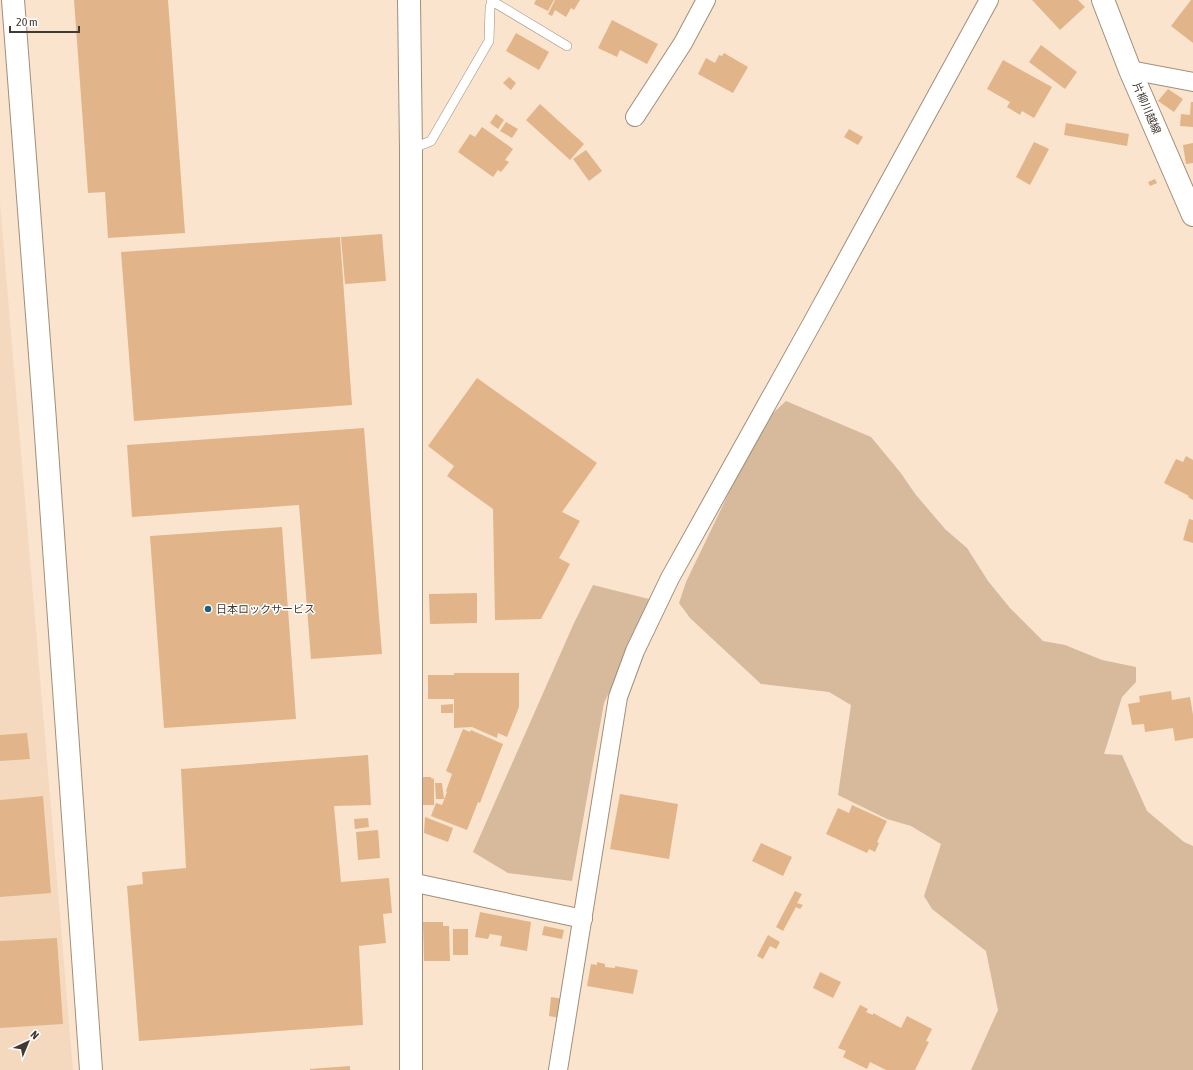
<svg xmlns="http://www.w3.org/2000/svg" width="1193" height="1070" font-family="'Asap Condensed','Noto Sans JP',sans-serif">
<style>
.built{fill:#f5d9be}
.green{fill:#d7b99b}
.building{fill:#e1b589}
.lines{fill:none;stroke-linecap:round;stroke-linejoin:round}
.lane-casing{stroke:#a28e7a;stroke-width:10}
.street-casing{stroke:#a28e7a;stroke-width:20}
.secondary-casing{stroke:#a28e7a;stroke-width:24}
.lane{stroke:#fff;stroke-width:9}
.street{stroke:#fff;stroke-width:18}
.secondary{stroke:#fff;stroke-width:22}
.poi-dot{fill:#205f75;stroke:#fff;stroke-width:1.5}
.labels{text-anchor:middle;stroke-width:3;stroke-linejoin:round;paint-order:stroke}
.street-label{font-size:11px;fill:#423930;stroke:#fff}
.poi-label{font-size:11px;fill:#423930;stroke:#fff;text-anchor:start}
</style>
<rect width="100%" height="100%" fill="#fae4ce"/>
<polygon class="built" points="0,202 73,1070 0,1070"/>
<g class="green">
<polygon points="786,401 871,437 900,472 916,495 945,529 967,548 988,581 1010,608 1043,641 1065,645 1102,660 1136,667 1136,682 1122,697 1104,754 1122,755 1147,811 1184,842 1193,846 1193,1070 971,1070 998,1010 986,951 932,909 924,896 941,844 911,826 887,819 838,795 851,705 829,692 761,684 690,618 679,603 686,582 738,474 772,414"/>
<polygon points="593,585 653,600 604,703 572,881 508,873 473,852 574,623"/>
</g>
<g class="building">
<polygon points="74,0 168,0 185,233 108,238 105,192 88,193"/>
<polygon points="536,0 554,0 548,11 534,4"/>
<polygon points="555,0 580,0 574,10 571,8 566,17 555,10 552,16 548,14"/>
<polygon points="1032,0 1078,0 1085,7 1060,30"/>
<polygon points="1191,0 1193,0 1193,43 1171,26"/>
<polygon points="612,20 658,44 647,64 620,50 617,57 598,48"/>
<polygon points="516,33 549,52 539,70 506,51"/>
<polygon points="1041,45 1077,72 1065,89 1029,62"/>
<polygon points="724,53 748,67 733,93 698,74 706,58 715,63 719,55 722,56"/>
<polygon points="1003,60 1052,87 1034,118 1022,111 1020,115 1007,107 1010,102 987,89"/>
<polygon points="509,77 516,83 511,90 503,83"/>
<polygon points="1168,89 1183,99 1174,112 1158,101"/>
<polygon points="1191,102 1193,102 1193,127 1180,126 1181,114 1190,115"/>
<polygon points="540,104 584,144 570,160 526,120"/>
<polygon points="496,114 504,120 498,129 490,123"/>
<polygon points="506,122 518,129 512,138 500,131"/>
<polygon points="1066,123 1129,134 1127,146 1064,135"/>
<polygon points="482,127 513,149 505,160 509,162 501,172 498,170 493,177 458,152 470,134 475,137"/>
<polygon points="849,129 863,137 858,145 844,137"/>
<polygon points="1034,142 1049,149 1030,185 1016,177"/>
<polygon points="1193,143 1193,163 1186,164 1183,145"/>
<polygon points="586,150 602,171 589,181 573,159"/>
<polygon points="1155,179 1157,183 1150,186 1148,182"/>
<polygon points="382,234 386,281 345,284 341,237"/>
<polygon points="340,237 352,405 134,421 121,252"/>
<polygon points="477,378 597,463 562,512 580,521 559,558 570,564 541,619 495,620 493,509 447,476 454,466 428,446"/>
<polygon points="364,428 382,654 311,659 299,505 132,517 127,445"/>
<polygon points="1186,456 1193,460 1193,500 1188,497 1189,496 1164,483 1176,459 1183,462"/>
<polygon points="1189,519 1193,520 1193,543 1183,540"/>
<polygon points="282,527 296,719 164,728 150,536"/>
<polygon points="477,593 477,623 430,624 429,594"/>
<polygon points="454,673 519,673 519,707 507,737 498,733 497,738 472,727 454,728 454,699 428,699 428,675 454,675"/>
<polygon points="1171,691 1172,700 1190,697 1193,715 1193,738 1175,741 1173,728 1145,732 1144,724 1132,725 1128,704 1140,702 1139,696"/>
<polygon points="453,704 453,713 441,713 441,705"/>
<polygon points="463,729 470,732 471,730 503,744 480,803 478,802 467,830 431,816 436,803 442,805 447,792 446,791 452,774 446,771"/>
<polygon points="27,733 30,759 0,761 0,735"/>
<polygon points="368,755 371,805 334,806 341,882 389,878 392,913 383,914 386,943 359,946 363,1025 139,1041 127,886 143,884 142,872 186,868 181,769"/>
<polygon points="423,777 431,777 431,778 434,779 434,805 423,805"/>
<polygon points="435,783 442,783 444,799 436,799"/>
<polygon points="620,794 678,804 669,859 610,849"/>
<polygon points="43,796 51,893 0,897 0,800"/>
<polygon points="852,805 887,821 877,842 879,843 875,852 869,849 867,853 826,834 838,808 849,813"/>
<polygon points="425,817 453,828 448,842 424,833"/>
<polygon points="368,818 369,827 355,829 354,819"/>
<polygon points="378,830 380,858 358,860 356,832"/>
<polygon points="761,843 792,857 783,876 752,861"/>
<polygon points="795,891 802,894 797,903 803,905 800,909 796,907 783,931 776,927"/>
<polygon points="480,912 531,922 527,951 500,946 502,936 490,934 488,939 475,937"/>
<polygon points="423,922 443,922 443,926 449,926 450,961 424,961"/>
<polygon points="544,926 564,930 562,939 542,935"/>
<rect x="453" y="929" width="15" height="26"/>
<polygon points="768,935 780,942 776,949 770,946 763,959 757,956"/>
<polygon points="57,938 63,1024 0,1028 0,941"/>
<polygon points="597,962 605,964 605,967 615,968 615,966 638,970 633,994 587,986 591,964 597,965"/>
<polygon points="820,972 841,982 833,998 813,988"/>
<polygon points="551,997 563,999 560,1018 549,1016"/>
<polygon points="860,1005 868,1009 866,1012 873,1015 873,1013 901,1028 907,1016 932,1029 926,1041 929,1042 915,1070 886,1070 870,1062 867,1069 843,1057 846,1051 838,1048"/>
<polygon points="350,1066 350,1070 310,1070 310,1069"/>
</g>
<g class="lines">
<g class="lane-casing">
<g id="lane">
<polyline points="492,1 567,46"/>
<polyline points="411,149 431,141 489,41 490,8 492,0"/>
</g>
</g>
<g class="street-casing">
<g id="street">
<polyline points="1130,70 1193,82"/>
<polyline points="635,117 683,43 706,0"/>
<polyline points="411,882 583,919"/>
<polyline points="558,1070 618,697 635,651 670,578 811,325 989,0"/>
</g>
</g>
<g class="secondary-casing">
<g id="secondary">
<polyline points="13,0 44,407 91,1070"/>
<polyline points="409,0 411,149 411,1070"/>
<polyline points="1103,0 1130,70 1193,215"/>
</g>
</g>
<use href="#lane" class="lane"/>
<use href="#street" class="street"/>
<use href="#secondary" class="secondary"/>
</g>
<circle class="poi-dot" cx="208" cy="609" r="4"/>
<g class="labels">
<g class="street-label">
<text transform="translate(1147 108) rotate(67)" y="4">片柳川越線</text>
</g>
<g class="poi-label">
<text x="216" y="613">日本ロックサービス</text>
</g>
</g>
<g transform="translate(28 1042) rotate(44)" stroke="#ffffff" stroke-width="3" paint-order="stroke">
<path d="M0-3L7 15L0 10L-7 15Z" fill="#423930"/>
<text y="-6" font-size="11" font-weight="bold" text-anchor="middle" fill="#423930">N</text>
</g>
<path d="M10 26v6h69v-6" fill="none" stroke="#423930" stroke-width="2"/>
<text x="16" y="26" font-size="12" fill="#423930" stroke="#ffffff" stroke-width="3" paint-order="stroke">20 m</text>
</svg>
